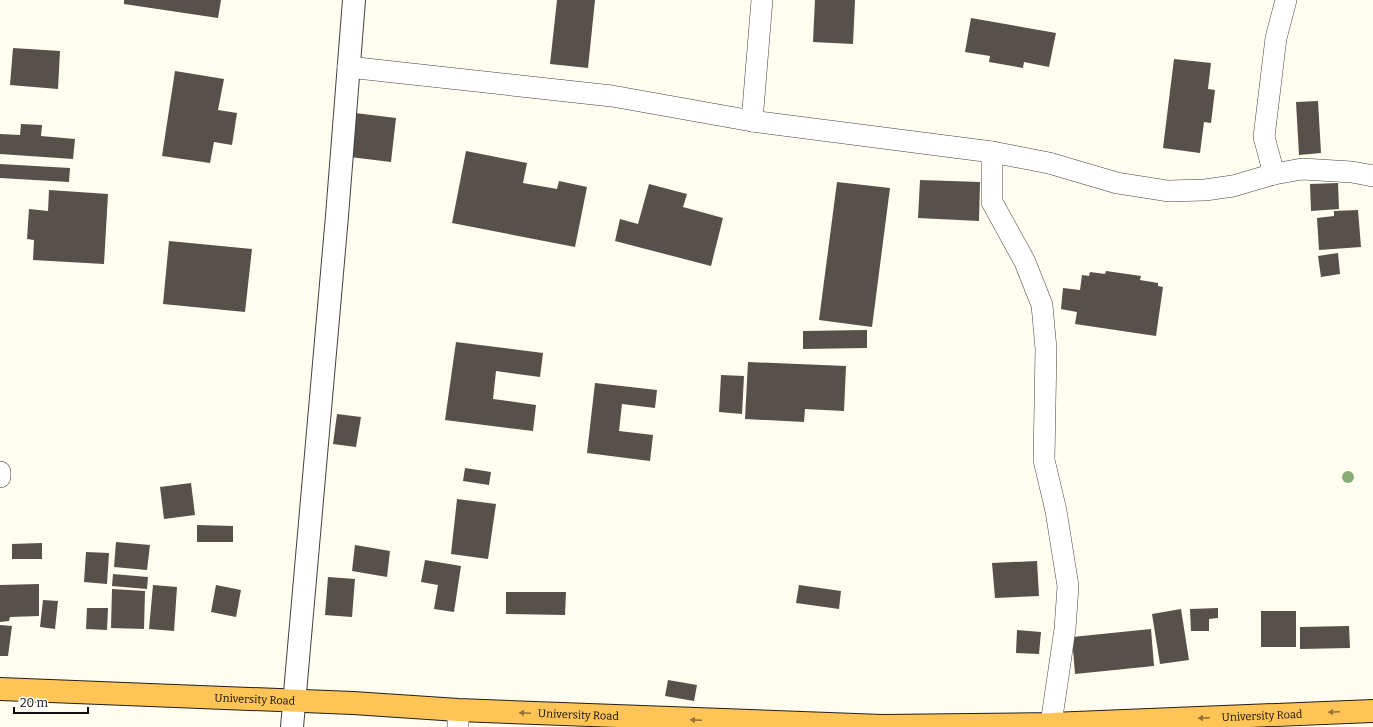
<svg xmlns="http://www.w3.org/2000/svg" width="1373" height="727" font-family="Bitter,serif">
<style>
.building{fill:#58504a}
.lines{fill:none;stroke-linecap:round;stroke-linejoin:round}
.minor-casing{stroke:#414141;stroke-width:22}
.tertiary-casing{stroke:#414141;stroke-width:24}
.trunk-casing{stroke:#1f1f1f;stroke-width:24}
.minor{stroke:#fff;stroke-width:21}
.tertiary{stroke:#fff;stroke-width:22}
.trunk{stroke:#ffc456;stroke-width:22}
.tree{fill:#88ad79}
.oneway{fill:#937236}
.labels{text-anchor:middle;stroke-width:4;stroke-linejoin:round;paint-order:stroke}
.street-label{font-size:11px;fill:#0e0e0e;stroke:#fff}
</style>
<rect width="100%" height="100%" fill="#fffdef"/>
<g class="building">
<polygon points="124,0 221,0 218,18 124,4"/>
<polygon points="557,0 595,0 588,68 550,64"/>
<polygon points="815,0 855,0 853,44 813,42"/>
<polygon points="971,18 1056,33 1049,67 1024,62 1023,68 989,62 990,56 965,52"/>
<polygon points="13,48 60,51 58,89 10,85"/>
<polygon points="1174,59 1211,63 1208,89 1215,90 1211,123 1204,122 1200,153 1163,148"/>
<polygon points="175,71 224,79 218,110 237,113 232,145 214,142 210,163 162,156"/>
<polygon points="1318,101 1321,153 1299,155 1296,102"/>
<polygon points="355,113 396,118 391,162 350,157"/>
<polygon points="21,124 42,125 41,136 75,139 73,159 0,154 0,134 20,135"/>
<polygon points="466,151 527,163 523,183 557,189 559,181 587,187 575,247 452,223"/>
<polygon points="0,164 70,168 69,182 0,178"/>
<polygon points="920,180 980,182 979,221 918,218"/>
<polygon points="837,182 890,188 872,327 819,320"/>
<polygon points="1338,183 1339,209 1311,211 1310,184"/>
<polygon points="649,184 687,194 683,207 723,218 711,266 615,241 620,219 638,224"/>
<polygon points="49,190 108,194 104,264 33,260 34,240 27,239 29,209 48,211"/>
<polygon points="1358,210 1361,247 1319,250 1317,218 1334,216 1334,211"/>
<polygon points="169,241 252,249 245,312 163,304"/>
<polygon points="1338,253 1340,274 1321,277 1318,256"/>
<polygon points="1106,271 1141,276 1140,280 1158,283 1158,286 1163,287 1156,336 1075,324 1077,312 1061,309 1063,288 1080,290 1082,275 1089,276 1090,272 1105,274"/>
<polygon points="867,330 867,348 803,349 803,331"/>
<polygon points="456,342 543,353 540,377 496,371 493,399 536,405 533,431 445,420"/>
<polygon points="748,362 846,366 844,411 805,409 804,422 745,419"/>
<polygon points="721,375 744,376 742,414 719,412"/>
<polygon points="595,383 657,390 655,408 622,404 619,431 653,435 650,461 587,453"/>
<polygon points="337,414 361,417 356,447 333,444"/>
<polygon points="465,468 491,472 489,485 463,481"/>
<polygon points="191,483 195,515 164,519 160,487"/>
<polygon points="457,499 496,504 488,559 451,554"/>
<polygon points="197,525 233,526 233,542 197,542"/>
<polygon points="116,542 150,545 147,570 114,567"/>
<polygon points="42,543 42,559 12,559 12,544"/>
<polygon points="355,545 390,551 387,577 352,571"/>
<polygon points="86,552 109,553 107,584 84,582"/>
<polygon points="425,560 461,566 454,612 434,609 438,585 421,582"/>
<polygon points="1037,561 1039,596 995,598 992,563"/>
<polygon points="113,574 148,577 147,589 112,586"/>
<polygon points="328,577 355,579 352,617 325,615"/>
<polygon points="39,584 39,616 10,617 9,621 0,622 0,585"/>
<polygon points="153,585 177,587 174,631 149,629"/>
<polygon points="216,585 241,590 236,617 211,612"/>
<polygon points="799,585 841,591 839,609 796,603"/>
<polygon points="112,589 145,591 144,629 111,628"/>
<polygon points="506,592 566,592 565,615 506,614"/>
<polygon points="43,600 58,601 55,629 40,627"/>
<polygon points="87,608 108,608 107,630 86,629"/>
<polygon points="1218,608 1218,618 1209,619 1209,631 1191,631 1190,609"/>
<polygon points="1181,609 1189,660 1160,664 1152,614"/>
<rect x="1261" y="611" width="35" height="36"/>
<polygon points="0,625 12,626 8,656 0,656"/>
<polygon points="1349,626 1350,648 1300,649 1300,627"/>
<polygon points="1151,629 1154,666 1075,674 1072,637"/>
<polygon points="1017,630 1041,632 1039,654 1016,653"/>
<polygon points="668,680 697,685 694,701 665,696"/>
</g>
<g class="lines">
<g class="minor-casing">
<g id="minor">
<polyline points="348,67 612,96 752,121 992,152 1049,163 1117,183 1168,191 1205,190 1233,186 1274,174 1302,169 1352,172 1373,176"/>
<polyline points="752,121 762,0"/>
<polyline points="992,152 992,202 1025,262 1042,305 1046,349 1044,460 1056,511 1068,586 1065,629 1051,724"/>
<polyline points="1274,174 1264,137 1276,38 1286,0"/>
<polyline points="0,472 0,477"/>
<polyline points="458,710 458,727"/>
</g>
</g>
<g class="tertiary-casing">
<polyline id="tertiary" points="292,727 337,216 354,0"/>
</g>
<g class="trunk-casing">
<g id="trunk">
<path id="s1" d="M0,689L353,703L458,710L882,726L1051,724L1373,711"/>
</g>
</g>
<use href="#minor" class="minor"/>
<use href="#tertiary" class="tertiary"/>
<use href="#trunk" class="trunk"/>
</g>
<circle class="tree" cx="1348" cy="477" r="6"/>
<defs><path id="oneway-solid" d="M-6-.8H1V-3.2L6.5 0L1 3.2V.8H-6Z"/></defs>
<g class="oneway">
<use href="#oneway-solid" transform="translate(1334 712) rotate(178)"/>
<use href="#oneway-solid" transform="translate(525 713) rotate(-178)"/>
<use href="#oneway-solid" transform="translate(1204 718) rotate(178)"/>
<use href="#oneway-solid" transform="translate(696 720) rotate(-178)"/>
</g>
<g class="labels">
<g class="street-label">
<text dy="4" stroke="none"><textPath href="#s1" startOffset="255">University Road</textPath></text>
<text dy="4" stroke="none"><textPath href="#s1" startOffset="579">University Road</textPath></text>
<text dy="4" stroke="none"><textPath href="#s1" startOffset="1263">University Road</textPath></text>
</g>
</g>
<path d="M14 707v6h74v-6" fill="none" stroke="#0e0e0e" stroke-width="2"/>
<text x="20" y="707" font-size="12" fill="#0e0e0e" stroke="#ffffff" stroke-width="3" paint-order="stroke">20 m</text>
</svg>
